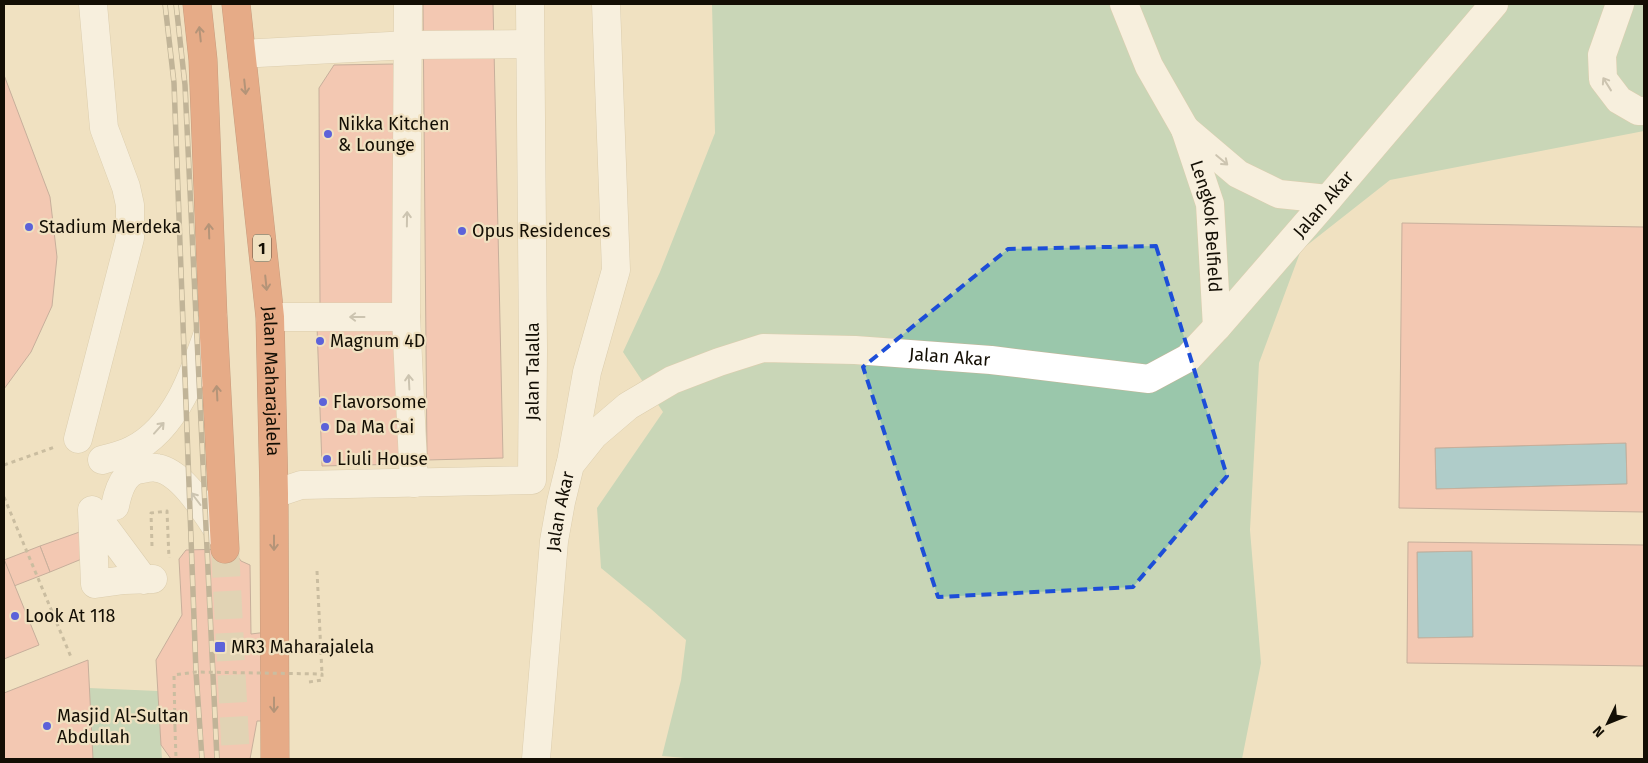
<svg xmlns="http://www.w3.org/2000/svg" width="1648" height="763" font-family="'Fira Sans',sans-serif">
<style>
.green{fill:#9ac7ab}
.water{fill:#5fb1d2;stroke:#488094}
.building{fill:#f6a8a1;stroke:#94716d;fill-rule:evenodd}
.lines{fill:none;stroke-linecap:round;stroke-linejoin:round}
.highway-tunnel{stroke:#cfc1a5;stroke-width:28;stroke-dasharray:28 14;stroke-linecap:butt}
.minor-casing{stroke:#c4b597;stroke-width:29}
.highway-casing{stroke:#94482c;stroke-width:29}
.path{stroke:#9c9079;stroke-width:3;stroke-dasharray:4 4;stroke-linecap:butt}
.minor{stroke:#fff;stroke-width:28}
.highway{stroke:#d96842;stroke-width:28}
.rail-casing{stroke:#877d67;stroke-width:5.5}
.rail{stroke:#f0e1c1;stroke-width:4;stroke-dasharray:11;stroke-linecap:butt}
.path-bridge{stroke:#9c9079;stroke-width:3;stroke-dasharray:4 4;stroke-linecap:butt}
.oneway{stroke:#6c3620}
.oneway2{stroke:#a19f9b}
.marked{fill:none;stroke:#1d4ed8;stroke-width:4;stroke-dasharray:10 6;stroke-linejoin:round}
.poi-dot{fill:#5c62d9;stroke:#f0e1c1;stroke-width:2}
.labels{text-anchor:middle;stroke-width:4.5;stroke-linejoin:round;paint-order:stroke}
.shield{fill:#f0e1c1;stroke:#554d3d;stroke-width:1}
.shield-label{font-size:16px;font-weight:bold;fill:#130e04}
.poi-label{font-size:18px;fill:#130e04;stroke:#f0e1c1;text-anchor:start}
.street-label{font-size:18px;fill:#130e04;stroke:#f0e1c1}
</style>
<rect width="100%" height="100%" fill="#f0e1c1"/>
<g class="green">
<polygon points="712,4 1644,4 1644,131 1390,180 1301,250 1259,363 1250,530 1261,663 1242,759 696,759 662,756 681,680 686,640 651,609 601,568 597,508 663,412 623,352 660,272 715,133"/>
<polygon points="89,688 158,691 162,759 93,759"/>
</g>
<g class="water">
<polygon points="1626,443 1627,484 1436,489 1435,448"/>
<polygon points="1472,551 1473,637 1418,638 1417,552"/>
</g>
<g class="building">
<polygon points="423,4 493,4 503,458 427,460"/>
<polygon points="394,64 394,306 320,306 319,88 334,65"/>
<polygon points="4,75 50,197 57,257 52,306 31,352 4,389"/>
<path d="M1402,223L1644,227V512L1399,508ZM1626,443L1627,484L1436,489L1435,448Z"/>
<polygon points="398,324 403,464 322,466 317,326"/>
<polygon points="88,529 89,556 50,572 40,546"/>
<path d="M1408,542L1644,545V666L1407,663ZM1472,551L1473,637L1418,638L1417,552Z"/>
<polygon points="40,546 50,572 14,586 4,560"/>
<polygon points="225,549 236,554 241,561 250,565 251,634 276,631 282,721 257,721 250,759 171,759 161,745 156,660 182,615 179,559 186,550"/>
<polygon points="4,559 39,645 4,659"/>
<polygon points="88,660 93,759 4,759 4,693"/>
</g>
<g class="lines">
<polyline class="highway-tunnel" points="225,549 236,759"/>
<g class="minor-casing">
<g id="minor">
<polyline points="408,4 406,317 414,483"/>
<path id="s1" d="M1124,4L1149,66L1185,129L1210,204L1217,327"/>
<polyline points="1620,4 1602,55 1603,79 1619,100 1638,111 1644,111"/>
<polyline points="242,54 409,45 530,44"/>
<polyline points="1185,129 1238,174 1279,194 1328,199"/>
<polyline points="270,317 406,317"/>
<polyline points="78,439 130,238 130,205 126,187 104,128 93,4"/>
<path d="M102,460C112,457 123,455 132,450C179,427 197,365 213,318"/>
<polyline points="571,462 587,372 616,270 606,4"/>
<path id="s2" d="M274,494L301,485L532,480L533,349L530,4"/>
<path d="M115,506C118,491 124,470 142,469C147,468 153,467 157,468C184,472 209,518 224,539"/>
<polyline points="144,580 92,510 95,584 124,580 153,579"/>
<path id="s3" d="M536,759L554,541L561,502L570,465L594,435L628,406L672,380L719,362L763,348L855,350L991,360L1149,379L1188,358L1217,327L1328,199L1494,4"/>
</g>
</g>
<g class="highway-casing">
<g id="highway">
<polyline points="197,4 203,60 213,318 225,549"/>
<path id="s4" d="M236,4L270,317L274,494L275,759"/>
</g>
</g>
<g class="path">
<polyline points="4,465 55,447"/>
<polyline points="4,497 71,657"/>
<polyline points="152,546 151,513 167,511 169,558"/>
<polyline points="317,571 322,674"/>
<polyline points="309,682 322,680"/>
<polyline points="175,728 176,759"/>
</g>
<use href="#minor" class="minor"/>
<use href="#highway" class="highway"/>
<g class="rail-casing">
<g id="rail">
<polyline points="165,4 174,83 196,672 202,759"/>
<polyline points="176,4 185,85 217,759"/>
</g>
</g>
<use href="#rail" class="rail"/>
<polyline class="path-bridge" points="175,728 174,675 196,672 322,674 322,680"/>
</g>
<defs><path id="oneway-shaft" d="M-6 0H5M1.5-3L5.5 0L1.5 3" fill="none" stroke-width="1.6" stroke-linecap="round" stroke-linejoin="round" transform="scale(1.25)"/></defs>
<g class="oneway">
<use href="#oneway-shaft" transform="translate(200 34) rotate(-96)"/>
<use href="#oneway-shaft" transform="translate(245 87) rotate(84)"/>
<use href="#oneway-shaft" transform="translate(209 231) rotate(-92)"/>
<use href="#oneway-shaft" transform="translate(266 283) rotate(84)"/>
<use href="#oneway-shaft" transform="translate(217 393) rotate(-93)"/>
<use href="#oneway-shaft" transform="translate(274 543) rotate(90)"/>
<use href="#oneway-shaft" transform="translate(274 705) rotate(90)"/>
</g>
<g class="oneway2">
<use href="#oneway-shaft" transform="translate(1607 84) rotate(-122)"/>
<use href="#oneway-shaft" transform="translate(1222 160) rotate(40)"/>
<use href="#oneway-shaft" transform="translate(407 219) rotate(-89)"/>
<use href="#oneway-shaft" transform="translate(357 317) rotate(180)"/>
<use href="#oneway-shaft" transform="translate(409 382) rotate(-93)"/>
<use href="#oneway-shaft" transform="translate(159 428) rotate(-48)"/>
<use href="#oneway-shaft" transform="translate(196 499) rotate(-127)"/>
</g>
<path d="M0 0H1648V763H0ZM1156,246L1227,476L1133,587L938,597L863,367L1008,249Z" fill="#f0e1c1" fill-opacity=".55" fill-rule="evenodd"/>
<path class="marked" d="M1156,246L1227,476L1133,587L938,597L863,367L1008,249Z"/>
<g class="poi-dot">
<circle cx="328" cy="134" r="5"/>
<circle cx="29" cy="227" r="5"/>
<circle cx="462" cy="231" r="5"/>
<circle cx="320" cy="341" r="5"/>
<circle cx="323" cy="402" r="5"/>
<circle cx="325" cy="427" r="5"/>
<circle cx="327" cy="459" r="5"/>
<circle cx="15" cy="616" r="5"/>
<rect x="214" y="641" width="12" height="12" rx="2.5"/>
<circle cx="47" cy="726" r="5"/>
</g>
<g class="labels">
<rect class="shield" x="253" y="234.5" width="18" height="27" rx="4"/>
<g class="shield-label">
<text x="262" y="254">1</text>
</g>
<g class="poi-label">
<text x="338" y="130">Nikka Kitchen<tspan x="338" dy="21">&amp; Lounge</tspan></text>
<text x="39" y="233">Stadium Merdeka</text>
<text x="472" y="237">Opus Residences</text>
<text x="330" y="347">Magnum 4D</text>
<text x="333" y="408">Flavorsome</text>
<text x="335" y="433">Da Ma Cai</text>
<text x="337" y="465">Liuli House</text>
<text x="25" y="622">Look At 118</text>
<text x="231" y="653">MR3 Maharajalela</text>
<text x="57" y="722">Masjid Al-Sultan<tspan x="57" dy="21">Abdullah</tspan></text>
</g>
<g class="street-label">
<text dy="6" stroke="none"><textPath href="#s3" startOffset="1164">Jalan Akar</textPath></text>
<text dy="6" stroke="none"><textPath href="#s1" startOffset="240">Lengkok Belfield</textPath></text>
<text dy="6" stroke="none"><textPath href="#s3" startOffset="714">Jalan Akar</textPath></text>
<text dy="6" stroke="none"><textPath href="#s2" startOffset="368">Jalan Talalla</textPath></text>
<text dy="6" stroke="none"><textPath href="#s4" startOffset="379">Jalan Maharajalela</textPath></text>
<text dy="6" stroke="none"><textPath href="#s3" startOffset="249">Jalan Akar</textPath></text>
</g>
</g>
<rect width="1648" height="763" fill="none" stroke="#130e04" stroke-width="10"/>
<g transform="translate(1608 723) rotate(227)" stroke="#f0e1c1" stroke-width="4" paint-order="stroke">
<path d="M0-4L9 19L0 12L-9 19Z" fill="#130e04"/>
<text y="-8" font-size="14" font-weight="bold" text-anchor="middle" fill="#130e04">N</text>
</g>
</svg>
